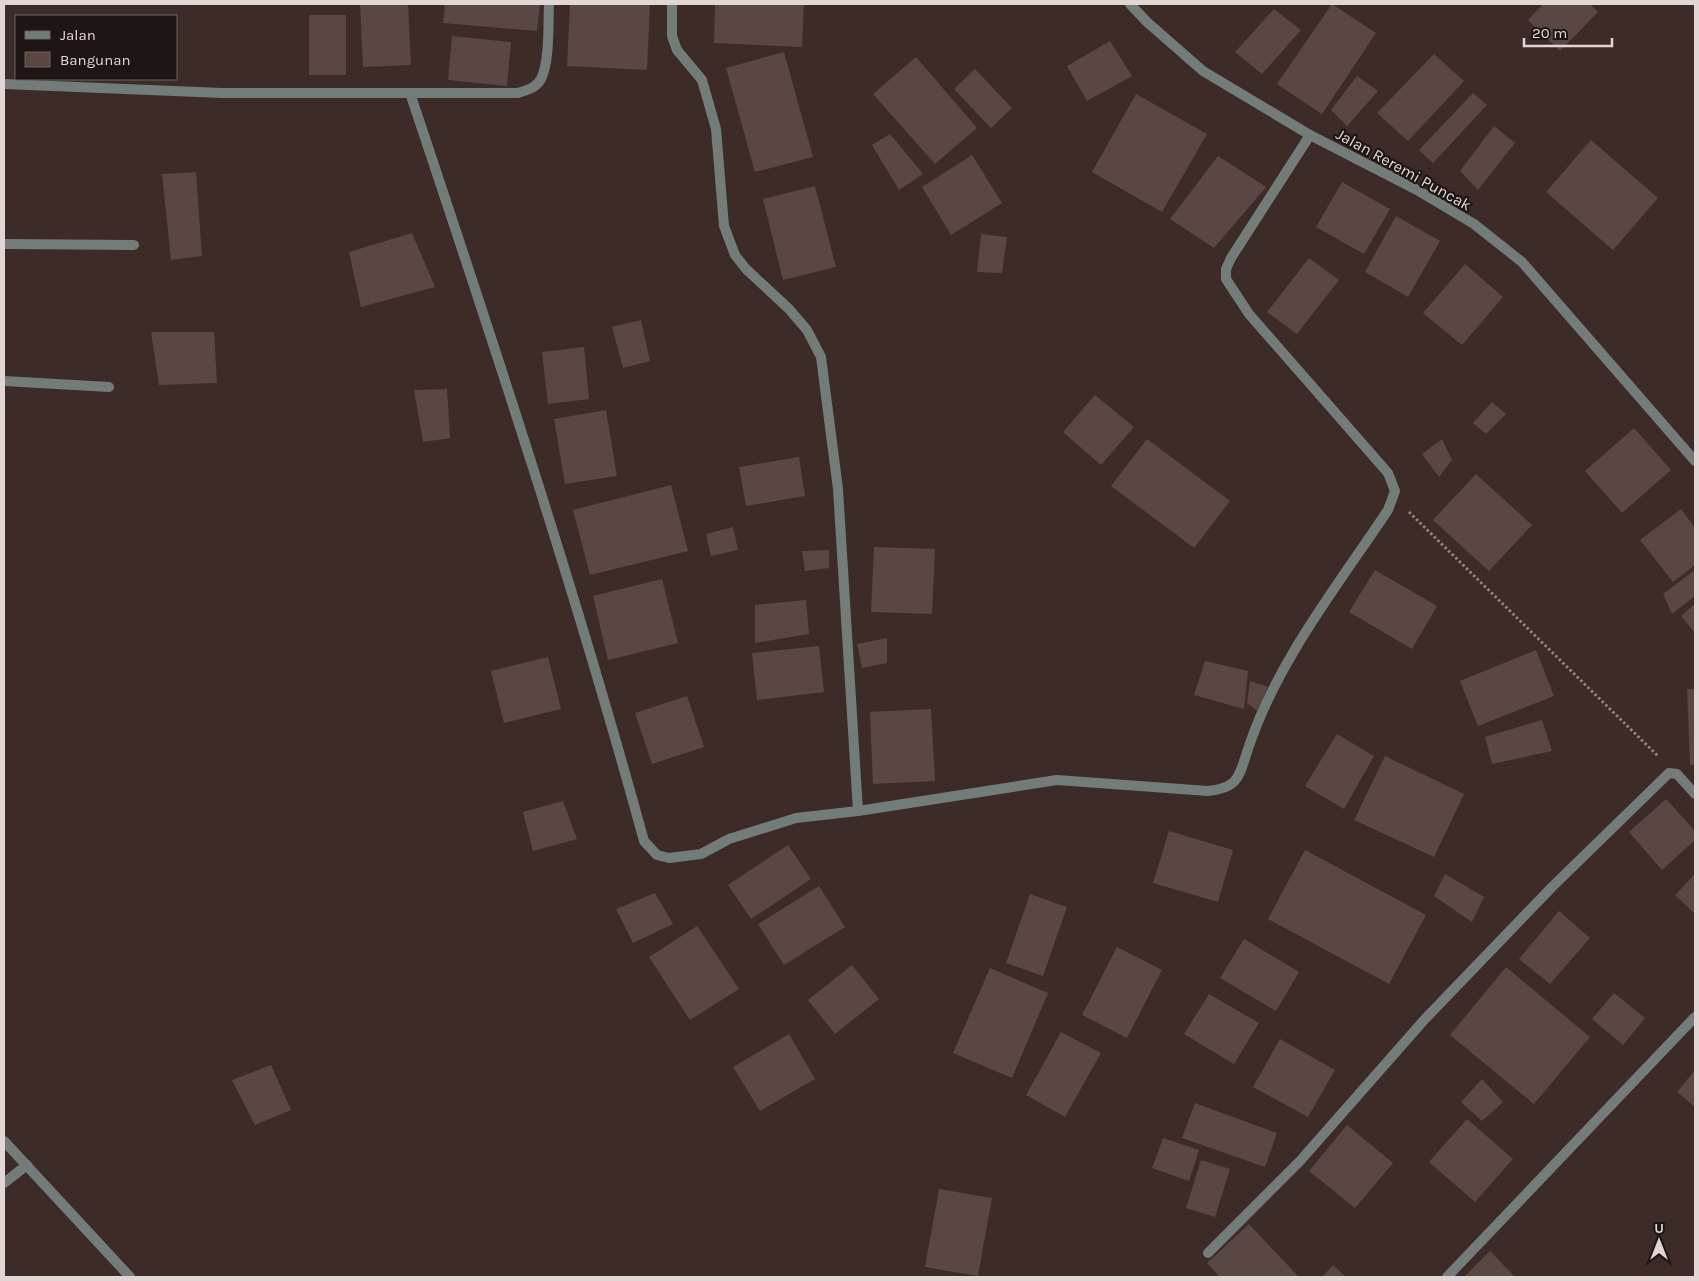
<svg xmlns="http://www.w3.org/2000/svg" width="1699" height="1281" font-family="Karla,sans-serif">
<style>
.building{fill:#5a4743}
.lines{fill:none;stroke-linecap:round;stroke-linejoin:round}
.path{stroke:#938582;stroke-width:3;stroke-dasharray:2.5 2.5;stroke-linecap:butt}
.minor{stroke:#737c79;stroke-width:10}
.tertiary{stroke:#737c79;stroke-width:10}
.labels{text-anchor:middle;stroke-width:4.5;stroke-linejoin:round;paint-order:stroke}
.street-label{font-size:16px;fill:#e2d6d4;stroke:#1e1614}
</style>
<rect width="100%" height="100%" fill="#3c2b27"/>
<g class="building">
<polygon points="360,4 408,4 411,65 363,67"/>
<polygon points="445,4 540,4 537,31 443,23"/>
<polygon points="570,4 650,4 647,70 567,66"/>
<polygon points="715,4 804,4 802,47 714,43"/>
<polygon points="1332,4 1376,33 1322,114 1277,84"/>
<polygon points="1543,4 1590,4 1598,12 1560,51 1528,20"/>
<polygon points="1274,9 1301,30 1262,74 1235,52"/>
<rect x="309" y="15" width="37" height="60"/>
<polygon points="452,36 511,42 507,86 448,80"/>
<polygon points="1110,41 1132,76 1087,101 1067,66"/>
<polygon points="784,52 813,157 755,172 726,68"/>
<polygon points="1434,54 1464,81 1408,141 1377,113"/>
<polygon points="916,57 977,128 935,164 873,94"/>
<polygon points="975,69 1012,108 991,128 954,89"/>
<polygon points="1357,76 1378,91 1347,126 1331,110"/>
<polygon points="1473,93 1487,105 1433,163 1419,150"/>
<polygon points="1136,94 1207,134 1162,212 1092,172"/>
<polygon points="1494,126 1515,143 1478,190 1460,171"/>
<polygon points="890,134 923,174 899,190 872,145"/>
<polygon points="1591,140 1658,198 1613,250 1546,192"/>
<polygon points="972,155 1002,203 951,235 922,187"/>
<polygon points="1218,156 1266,187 1214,248 1170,219"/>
<polygon points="196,172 202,256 171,260 162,174"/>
<polygon points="1342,182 1390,209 1364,254 1316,227"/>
<polygon points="815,186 836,267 783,280 763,199"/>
<polygon points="1396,216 1440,241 1408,297 1365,272"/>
<polygon points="412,233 435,287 361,307 349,252"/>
<polygon points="981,234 1007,237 1002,273 977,272"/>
<polygon points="1309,258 1339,280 1297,334 1267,312"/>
<polygon points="1465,264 1503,297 1462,345 1423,313"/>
<polygon points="641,320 650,361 623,368 612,327"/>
<polygon points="151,332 214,332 217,383 159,385"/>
<polygon points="584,347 589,399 548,404 542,352"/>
<polygon points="447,389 450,438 423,442 414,390"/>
<polygon points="1095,395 1134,427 1101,465 1063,432"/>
<polygon points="1492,402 1506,414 1486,434 1473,423"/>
<polygon points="606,410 617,476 565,484 554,419"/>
<polygon points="1634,428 1671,470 1622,513 1585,471"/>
<polygon points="1147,439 1230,501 1194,548 1111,486"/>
<polygon points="1442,439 1452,460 1439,477 1422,454"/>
<polygon points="799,457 805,496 746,506 739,467"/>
<polygon points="1476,474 1532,525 1489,571 1433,520"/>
<polygon points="671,485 688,551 590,575 573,510"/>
<polygon points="1681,509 1695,528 1695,565 1673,582 1640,540"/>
<polygon points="733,527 738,550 711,556 706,534"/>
<polygon points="874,547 935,549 932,614 871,612"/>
<polygon points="829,550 829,568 805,571 802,551"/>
<polygon points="1375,570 1437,606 1412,649 1349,612"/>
<polygon points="1695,570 1695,596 1672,614 1663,594"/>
<polygon points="662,579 678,643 608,660 593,596"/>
<polygon points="806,600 809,634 755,643 755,605"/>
<polygon points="1695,604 1695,633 1681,616"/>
<polygon points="887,638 887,663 862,668 857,644"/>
<polygon points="819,646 824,692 757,700 752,653"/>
<polygon points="1536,650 1554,696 1478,726 1460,681"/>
<polygon points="548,657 561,709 504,723 491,671"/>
<polygon points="1205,661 1248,671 1244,709 1194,695"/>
<polygon points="1250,681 1268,687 1257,711 1247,703"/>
<polygon points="1687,689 1695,689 1695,765 1690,765"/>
<polygon points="687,696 704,747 652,764 635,713"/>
<polygon points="931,709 935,781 873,784 870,712"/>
<polygon points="1542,720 1552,751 1492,764 1485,737"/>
<polygon points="1337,734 1374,756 1344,809 1305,786"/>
<polygon points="1385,756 1464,794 1434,857 1354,820"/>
<polygon points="1666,799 1695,831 1695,840 1662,870 1629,832"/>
<polygon points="563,801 577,839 533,851 523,812"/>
<polygon points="1169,831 1233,850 1218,902 1153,883"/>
<polygon points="788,845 811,879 751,919 728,885"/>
<polygon points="1305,850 1426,915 1389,984 1268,919"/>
<polygon points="1445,874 1484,897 1472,922 1434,896"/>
<polygon points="1695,874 1695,914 1675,895"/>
<polygon points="819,886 845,927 784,965 758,924"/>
<polygon points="655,893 673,924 633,943 616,909"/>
<polygon points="1030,894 1067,907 1043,976 1006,963"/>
<polygon points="1559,911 1590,938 1550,984 1519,959"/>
<polygon points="697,926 739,989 690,1020 649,957"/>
<polygon points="1244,939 1299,972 1276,1011 1220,978"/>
<polygon points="1117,947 1162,970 1127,1038 1082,1015"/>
<polygon points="852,965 879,999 835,1034 808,1000"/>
<polygon points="1506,967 1590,1037 1534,1104 1450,1035"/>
<polygon points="990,968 1048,993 1012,1078 953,1053"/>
<polygon points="1614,993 1645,1018 1623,1045 1592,1019"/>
<polygon points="1209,994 1259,1023 1234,1064 1184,1034"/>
<polygon points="1061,1032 1101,1053 1065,1117 1026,1095"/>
<polygon points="789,1034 815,1079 760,1111 733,1067"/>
<polygon points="1280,1039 1335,1070 1308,1117 1253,1087"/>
<polygon points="271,1065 291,1110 255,1125 232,1080"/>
<polygon points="1695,1070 1695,1107 1677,1092"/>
<polygon points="1482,1079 1503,1102 1482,1121 1461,1102"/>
<polygon points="1195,1103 1277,1133 1265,1167 1182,1138"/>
<polygon points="1467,1119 1513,1159 1475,1202 1429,1162"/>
<polygon points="1347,1125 1393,1163 1355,1208 1309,1171"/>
<polygon points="1163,1138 1199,1150 1189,1181 1152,1168"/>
<polygon points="1201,1160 1230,1169 1215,1217 1186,1208"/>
<polygon points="939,1189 992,1198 978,1276 925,1267"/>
<polygon points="1249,1224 1299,1277 1220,1277 1207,1263"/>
<polygon points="1490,1251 1515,1277 1464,1277"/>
<polygon points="1333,1265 1346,1277 1322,1277"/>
</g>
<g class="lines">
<polyline class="path" points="1409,512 1658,756"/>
<g class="minor">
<polyline points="672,4 672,36 677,50 702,80 716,129 724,226 735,255 746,269 789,309 807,330 821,357 838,489 858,811"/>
<path d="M4,84L222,93H518C527,90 536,88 541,79C550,61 548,24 549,4"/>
<path d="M410,93C493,341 575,589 644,841L657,855L669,858L701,854L729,839L796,818L858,811L1057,780L1208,791C1239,788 1239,776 1248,749C1276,663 1338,585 1388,510L1395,491L1388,473L1249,314L1226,279V269L1231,258L1310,135"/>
<polyline points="4,244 134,245"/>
<polyline points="4,381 109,387"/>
<polyline points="4,1141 130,1277"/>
<polyline points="4,1183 27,1165"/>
<polyline points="1208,1253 1300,1161 1425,1019 1552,887 1669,773 1677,774 1695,794"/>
<polyline points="1447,1277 1695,1017"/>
</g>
<polyline class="tertiary" points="1130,4 1147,22 1203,71 1310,135 1417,190 1474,224 1522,262 1695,461"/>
</g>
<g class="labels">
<g class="street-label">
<text transform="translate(1404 169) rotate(29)" y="6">Jalan Reremi Puncak</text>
</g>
</g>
<rect width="1699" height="1281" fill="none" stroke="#e2d6d4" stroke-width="10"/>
<rect x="15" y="15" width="162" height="65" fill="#1e1614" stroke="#6c6361"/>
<rect x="25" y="31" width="25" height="8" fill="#737c79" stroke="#6c6361"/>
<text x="60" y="40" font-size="15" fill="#e2d6d4">Jalan</text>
<rect x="25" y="52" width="25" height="15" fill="#5a4743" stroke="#6c6361"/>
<text x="60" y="65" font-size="15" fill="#e2d6d4">Bangunan</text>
<g transform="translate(1659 1241)" stroke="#1e1614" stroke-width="4" paint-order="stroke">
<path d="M0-4L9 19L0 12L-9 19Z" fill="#e2d6d4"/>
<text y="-8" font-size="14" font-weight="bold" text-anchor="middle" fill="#e2d6d4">U</text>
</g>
<path d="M1524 38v8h88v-8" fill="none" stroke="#e2d6d4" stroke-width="2.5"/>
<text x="1532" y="38" font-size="15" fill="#e2d6d4" stroke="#1e1614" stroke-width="4" paint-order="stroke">20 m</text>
</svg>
